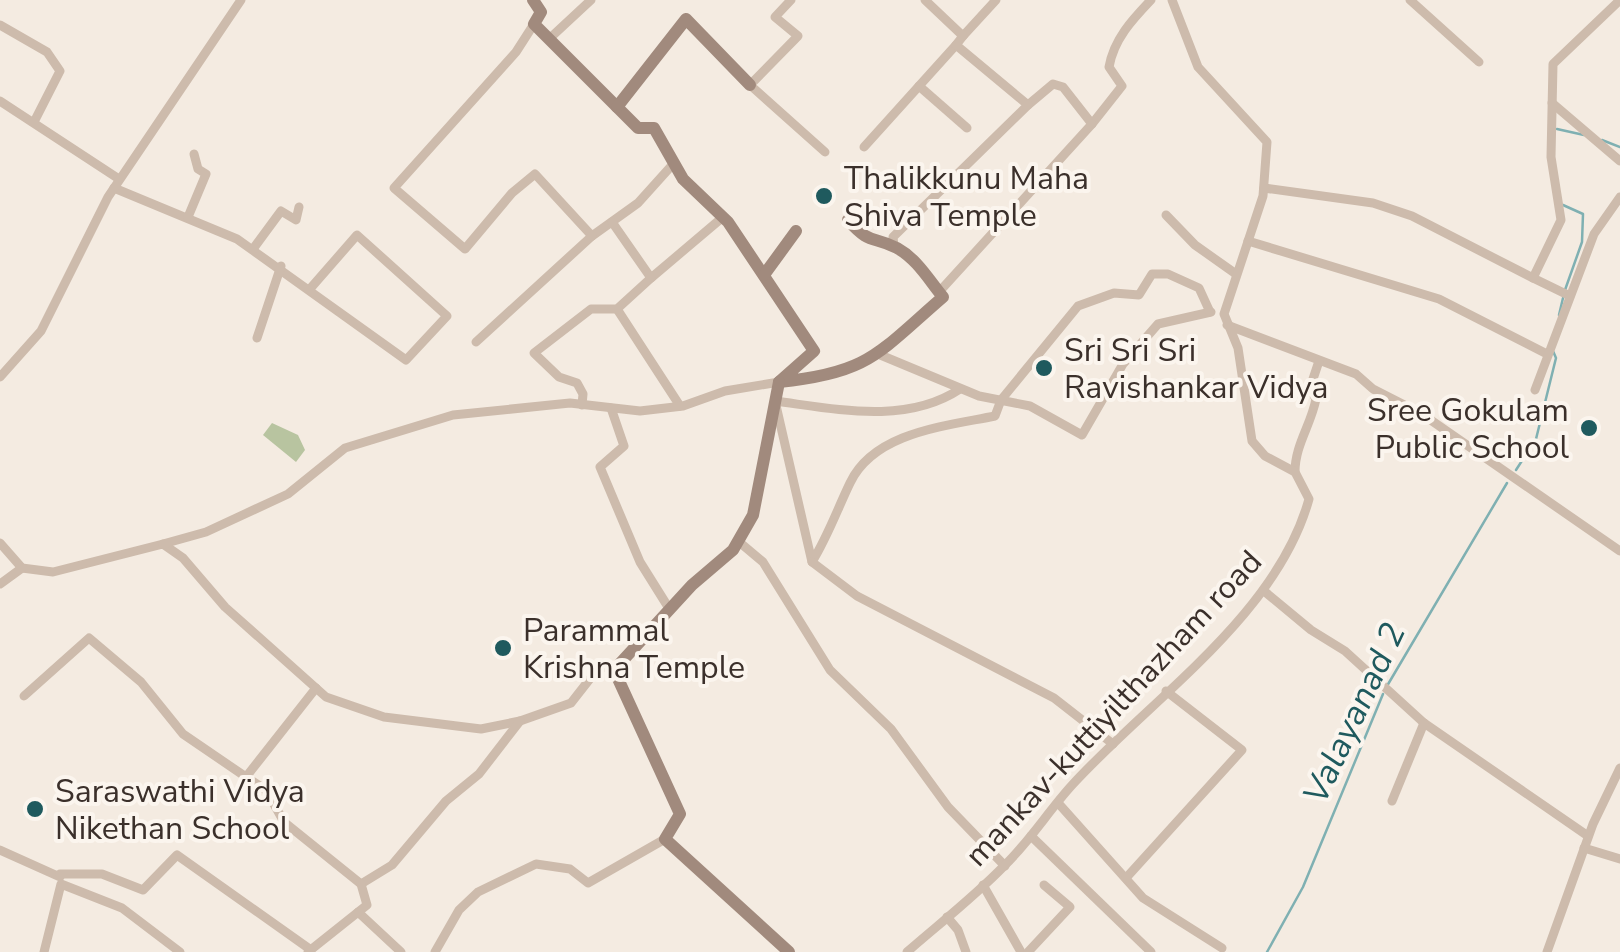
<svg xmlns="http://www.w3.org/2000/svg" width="1620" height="952" font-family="'Nunito Sans',sans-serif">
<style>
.green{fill:#b8c4a0}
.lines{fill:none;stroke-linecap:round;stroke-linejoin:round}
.stream{stroke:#7fb0b2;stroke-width:2.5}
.street{stroke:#cdbbac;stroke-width:9}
.secondary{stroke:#a18a7d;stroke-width:12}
.poi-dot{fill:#1f5a5e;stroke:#fbf5ee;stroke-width:4}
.labels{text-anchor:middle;stroke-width:8;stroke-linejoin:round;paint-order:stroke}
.poi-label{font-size:32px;fill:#3b302b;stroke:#fbf5ee;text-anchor:start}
.street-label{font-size:32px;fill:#3b302b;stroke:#fbf5ee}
.water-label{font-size:35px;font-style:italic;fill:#1f5a5e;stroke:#fbf5ee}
</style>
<rect width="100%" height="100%" fill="#f4ebe1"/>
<polygon class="green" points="272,423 298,435 305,450 296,462 263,435"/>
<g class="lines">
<g class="stream">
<polyline points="1557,129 1584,135"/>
<polyline points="1602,140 1620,147"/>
<polyline points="1563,205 1583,214 1582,242 1565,290"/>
<polyline points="1559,315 1563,298"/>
<polyline points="1516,470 1536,439 1556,358 1553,351"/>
<polyline points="1387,686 1507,483"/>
<polyline points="1267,952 1303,887 1383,694"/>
</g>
<g class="street">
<polyline points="791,0 775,17 798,36 750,85 825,152"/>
<polyline points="1410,0 1479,62"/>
<polyline points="534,24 516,52 394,188 465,249 512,193 535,174 592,236 638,203 674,163"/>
<polyline points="0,25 47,52 60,71 34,122"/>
<polyline points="963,36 996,0"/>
<polyline points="549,39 591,0"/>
<polyline points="919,86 967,128"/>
<polyline points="0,101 119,179"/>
<polyline points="1552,103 1620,161"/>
<path d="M1028,105L1053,84L1063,87L1092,124L1122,86L1109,67C1114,39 1132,20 1151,0"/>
<polyline points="864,147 956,45"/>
<polyline points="114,188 237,239 406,360 447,316 357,235 309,290"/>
<polyline points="1264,188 1373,203 1412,216 1533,278 1561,220 1551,157 1553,64 1620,0"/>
<polyline points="1166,215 1195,245 1236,274"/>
<polyline points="188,217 206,174 198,169 194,154"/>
<polyline points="1248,241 1439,299 1547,354"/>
<polyline points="894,246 893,237 1028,105 956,45 963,36 925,0"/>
<polyline points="253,249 281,211 296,220 299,207"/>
<polyline points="651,278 723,217"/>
<polyline points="1533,278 1570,296"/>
<polyline points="939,292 1092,124"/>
<polyline points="617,309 680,406"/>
<polyline points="1227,325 1356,374 1373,389 1422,414 1620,551"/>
<polyline points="257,338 281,266"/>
<polyline points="476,342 592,236"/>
<polyline points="878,354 979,396 1030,406 1082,435 1123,364 1158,324 1211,312"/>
<polyline points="0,377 41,331 108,197 241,0"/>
<path d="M960,389C906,425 836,409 775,401L812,562C828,536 837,510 850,483C874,432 946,426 995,416L1001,400L1078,306L1114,293L1139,295L1152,274H1168L1199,288L1210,312"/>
<polyline points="1535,390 1594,234 1620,197"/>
<polyline points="582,405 583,394 577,383 559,377 534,353 591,309 617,309 651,278 612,222"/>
<polyline points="611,408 624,446 600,467 640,562 670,610"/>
<path d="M1295,472C1295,445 1311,425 1316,399L1310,388L1319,361"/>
<polyline points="738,541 763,562 830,670 891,729 948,807 1005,866"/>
<polyline points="0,543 22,568 53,572 163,544 183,558 225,607 326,697 384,717 481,729 520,721 571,703 600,666 614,670"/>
<polyline points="163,544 206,532 288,494 345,448 453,415 570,403 640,411 683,406 725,391 779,382"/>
<polyline points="812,562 857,596 1054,698 1113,744"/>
<polyline points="0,584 22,568"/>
<polyline points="1264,591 1311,630 1345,651 1424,723 1588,836"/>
<polyline points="24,696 89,638 141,682 183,734 246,777"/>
<polyline points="1392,801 1424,723"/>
<polyline points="1059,804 1143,898 1222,948"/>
<polyline points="1031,836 1151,952"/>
<polyline points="1584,848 1620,859"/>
<polyline points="0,850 60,877"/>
<polyline points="60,874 102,874 143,890 177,855 311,950"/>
<polyline points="1126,878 1242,750 1166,691"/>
<polyline points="361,884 392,865 446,801 479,774 520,721"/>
<polyline points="983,885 1021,952"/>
<polyline points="358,912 401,952"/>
<polyline points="947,917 958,930 966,952"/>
<polyline points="44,952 61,884 122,908 180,952"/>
<polyline points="308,952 367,905 361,884 284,822 266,790 246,777 316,688"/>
<polyline points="435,952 459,910 478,892 536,864 570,869 588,883 665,839"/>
<path d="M907,952C939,924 974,897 1004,866C1030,841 1049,810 1073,784C1152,698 1277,615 1309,499L1295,472L1265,456L1252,441L1238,348L1224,314L1263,196L1267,142L1198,67L1172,0"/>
<polyline points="1028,952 1070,907 1044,885"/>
<polyline points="1547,952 1593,824 1620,768"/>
</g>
<g class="secondary">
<path d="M533,0L541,12L534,24L638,128H654L683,179L728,222L814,351L779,382C869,373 877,354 943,297C929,280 917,259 897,248C872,235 871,246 848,220"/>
<polyline points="617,107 686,19 750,85"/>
<polyline points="764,275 796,231"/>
<polyline points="779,382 753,515 733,550 692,585 614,670 680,814 665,839 789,952"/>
</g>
</g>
<g class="poi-dot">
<circle cx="824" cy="196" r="10"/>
<circle cx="1044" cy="368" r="10"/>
<circle cx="1589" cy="428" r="10"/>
<circle cx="503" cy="648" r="10"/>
<circle cx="35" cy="809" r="10"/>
</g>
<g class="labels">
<g class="poi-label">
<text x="844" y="189">Thalikkunu Maha<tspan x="844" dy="37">Shiva Temple</tspan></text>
<text x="1064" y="361">Sri Sri Sri<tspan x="1064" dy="37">Ravishankar Vidya</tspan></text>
<text x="1569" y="421" text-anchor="end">Sree Gokulam<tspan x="1569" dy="37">Public School</tspan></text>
<text x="523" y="641">Parammal<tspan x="523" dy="37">Krishna Temple</tspan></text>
<text x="55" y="802">Saraswathi Vidya<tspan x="55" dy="37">Nikethan School</tspan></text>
</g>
<g class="street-label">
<text transform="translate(1113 708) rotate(-47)" y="11">mankav-kuttiyilthazham road</text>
</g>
<g class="water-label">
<text transform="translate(1354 713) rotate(-65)" y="12">Valayanad 2</text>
</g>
</g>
</svg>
